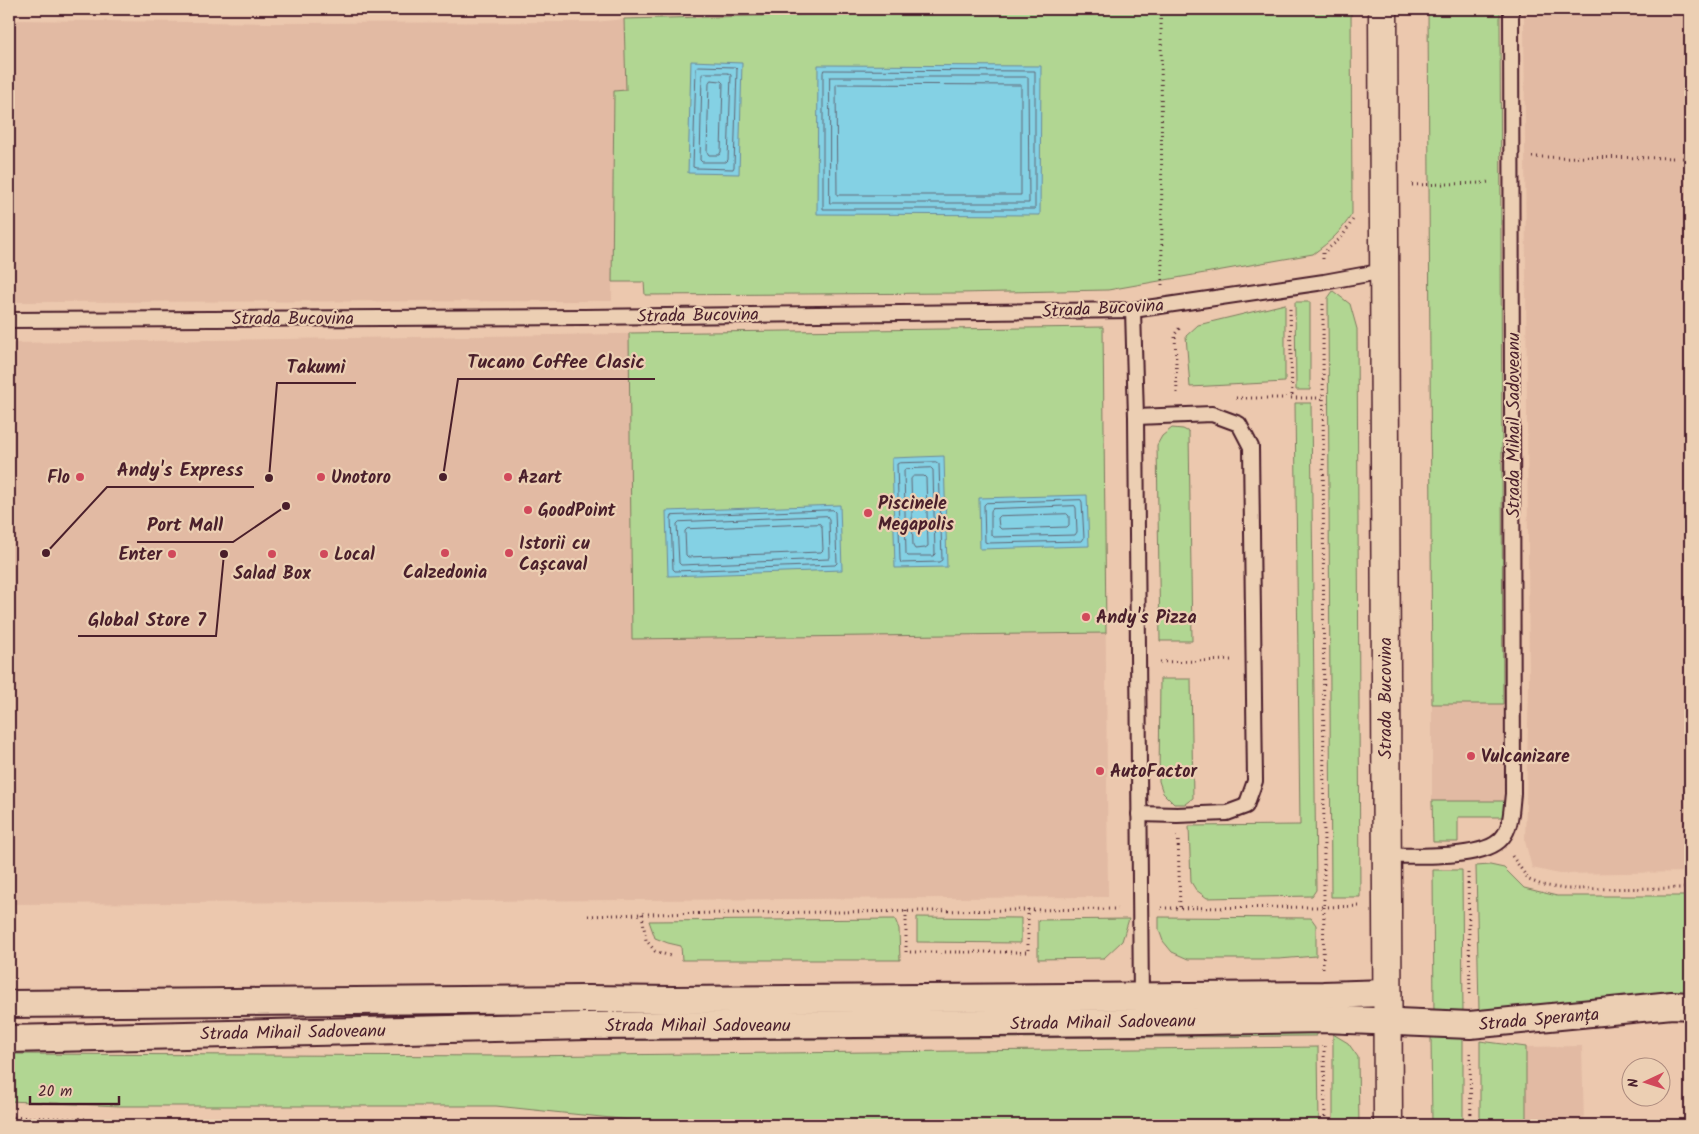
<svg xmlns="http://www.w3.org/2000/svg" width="1699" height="1134" font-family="Kalam,sans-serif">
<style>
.built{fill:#e2baa3}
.green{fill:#b1d692;stroke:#7e7a5e}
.water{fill:#84d1e4;stroke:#6d8a9a}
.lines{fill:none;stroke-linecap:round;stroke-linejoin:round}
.shore{stroke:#616675;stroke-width:1}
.lane-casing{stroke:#4a1f2b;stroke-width:18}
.street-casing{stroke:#4a1f2b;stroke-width:30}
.primary-casing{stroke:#4a1f2b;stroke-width:31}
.path{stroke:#4a1f2b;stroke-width:3;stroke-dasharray:1 4;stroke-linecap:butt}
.lane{stroke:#eccfb3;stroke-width:14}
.street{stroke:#eccfb3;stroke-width:26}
.primary{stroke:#eccfb3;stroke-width:28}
.poi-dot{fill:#d1495b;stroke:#eccfb3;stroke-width:2}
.labels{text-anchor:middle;stroke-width:4.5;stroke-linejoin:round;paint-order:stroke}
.street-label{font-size:18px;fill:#4a1f2b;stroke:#eccfb3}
.poi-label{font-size:18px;font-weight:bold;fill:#4a1f2b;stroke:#eccfb3;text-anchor:start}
.leader{fill:none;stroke:#4a1f2b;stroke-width:2}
.callout-dot{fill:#4a1f2b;stroke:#eccfb3;stroke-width:2}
.callout-label{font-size:19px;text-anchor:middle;font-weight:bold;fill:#4a1f2b;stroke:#eccfb3;stroke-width:4.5;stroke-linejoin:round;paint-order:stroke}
</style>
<rect width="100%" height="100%" fill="#ecc8ae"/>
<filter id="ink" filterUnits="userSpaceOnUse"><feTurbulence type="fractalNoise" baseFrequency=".02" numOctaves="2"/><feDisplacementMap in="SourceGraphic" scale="10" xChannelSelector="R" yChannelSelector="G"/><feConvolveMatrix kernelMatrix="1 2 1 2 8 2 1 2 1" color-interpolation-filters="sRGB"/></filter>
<g filter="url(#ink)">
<g class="built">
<polygon points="1524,9 1690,9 1690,872 1559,874 1532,868 1525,841 1529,686"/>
<polygon points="624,19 626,91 614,92 612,301 9,302 9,20 278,23 595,22"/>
<polygon points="1103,327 1108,897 9,904 9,343"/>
<polygon points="1432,704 1503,704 1504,801 1432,801"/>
<polygon points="1582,1046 1584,1125 1526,1125 1526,1047"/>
</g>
<g class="green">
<path d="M1047,9H1351L1352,214C1340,233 1332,240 1313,254L1108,290L959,293L645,295L644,282H612L614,91L626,90L624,19Z"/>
<polygon points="1428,9 1500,9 1503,704 1432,704"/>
<polygon points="1333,291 1350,304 1357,329 1360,897 1331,897 1328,298"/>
<polygon points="1295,302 1310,302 1310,390 1296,390"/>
<polygon points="1285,304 1285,382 1190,387 1186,336 1198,325"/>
<polygon points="1103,327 1106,633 632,639 629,333"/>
<polygon points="1295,403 1311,403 1316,890 1312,896 1207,898 1196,890 1191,882 1189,826 1300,825"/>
<polygon points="1172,428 1183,429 1189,432 1192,641 1160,641 1157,445 1162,436"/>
<polygon points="1160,679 1191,679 1193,798 1185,804 1174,804 1163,793 1159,781"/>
<polygon points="1432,801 1504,801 1503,817 1458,817 1458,842 1433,842"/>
<polygon points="1490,865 1504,868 1524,888 1557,896 1690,896 1690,997 1667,997 1479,1011 1476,866"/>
<polygon points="1433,870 1462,870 1463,1018 1434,1018"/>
<polygon points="917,917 1021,918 1021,943 917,942"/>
<polygon points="1159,917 1311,918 1316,925 1316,956 1279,959 1188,959 1172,952 1163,941 1159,930"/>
<polygon points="895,919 899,929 900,960 682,960 681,946 668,943 655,938 649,921"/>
<polygon points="1129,919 1122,941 1104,958 1038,959 1038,920"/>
<polygon points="1316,1027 1316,1036 513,1041 513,1031"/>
<polygon points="1333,1034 1348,1043 1358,1057 1359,1125 1333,1125"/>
<polygon points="1431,1036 1463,1036 1463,1125 1432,1125"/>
<polygon points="1480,1041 1526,1047 1526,1125 1480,1125"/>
<polygon points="1318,1047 1319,1125 678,1125 496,1106 119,1106 9,1101 9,1054 514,1056"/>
</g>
<g class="water">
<polygon points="691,61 742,63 739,174 688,173"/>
<polygon points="818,65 1041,66 1040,215 817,214"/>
<polygon points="944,456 947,567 895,568 892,458"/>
<polygon points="1087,495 1089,546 980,549 979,498"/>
<polygon points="840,505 842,570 668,576 666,511"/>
</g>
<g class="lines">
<g class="shore">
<polygon points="698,66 735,67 737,69 734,167 733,169 696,168 693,167 696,69"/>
<polygon points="824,70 1035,71 1035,209 823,209 823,73"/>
<polygon points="704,73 728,73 731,75 728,160 726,162 702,162 700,160 702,75"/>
<polygon points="830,77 1028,77 1029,203 830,203"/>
<polygon points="711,80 721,81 723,83 721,152 719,155 709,155 707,152 709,83"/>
<polygon points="838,84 1021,85 1021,195 837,195 836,86"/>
<polygon points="936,462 939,464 942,560 939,562 901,563 900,560 897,464 899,463"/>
<polygon points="931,468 933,470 935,554 933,556 908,556 906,554 904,470 906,469"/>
<polygon points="914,476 924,476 926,478 928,546 925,548 915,549 913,546 911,479"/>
<polygon points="1081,500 1082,502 1084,538 1082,541 988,543 985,542 984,505 986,503"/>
<polygon points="1075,506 1076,508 1077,532 1075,535 994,537 991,535 991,511 992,509"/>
<polygon points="833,510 835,512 837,563 835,565 675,571 673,569 671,518 672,516"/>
<polygon points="1067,514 1069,516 1069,525 1067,527 1001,529 999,527 998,518 1000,516"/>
<polygon points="827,516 829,519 830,557 829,559 681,565 679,563 677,524 679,522"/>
<polygon points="820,524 822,527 823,550 821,552 688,557 686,555 685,531 687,529"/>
</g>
<g class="lane-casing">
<g id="lane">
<polyline points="1133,310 1136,417 1141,1001"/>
<polyline points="9,320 584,317 1133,310 1324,282 1384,271"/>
<polyline points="1136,417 1212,414 1239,424 1251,447 1255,781 1246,806 1227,813 1177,815 1139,814"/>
<path d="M1386,856C1413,855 1484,860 1502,838C1512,826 1511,809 1513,794L1511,9"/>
</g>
</g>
<g class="street-casing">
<g id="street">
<polyline points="9,1004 587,999 673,1000 1323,995 1387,993"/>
<polyline points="9,1039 586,1026 1140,1022 1324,1019 1470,1025 1672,1005 1690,1006"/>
</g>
</g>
<g class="primary-casing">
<polyline id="primary" points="1383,9 1388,1125"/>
</g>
<g class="path">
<polyline points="1161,9 1162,285"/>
<polyline points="1532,157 1690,158"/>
<polyline points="1412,185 1482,183 1490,182"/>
<polyline points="1323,259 1323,253 1342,237 1354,218"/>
<polyline points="1290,309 1292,398"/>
<polyline points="1177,393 1175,334 1181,326"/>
<polyline points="1236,398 1323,398"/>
<polyline points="1160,662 1231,660"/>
<polyline points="1178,836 1180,908"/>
<polyline points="1512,856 1529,880 1542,885 1565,889 1690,888"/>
<polyline points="1468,873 1470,997"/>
<polyline points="1161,908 1324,907 1323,303"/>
<polyline points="906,911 906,952 1028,952 1028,909"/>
<polyline points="642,914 646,940 655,951 673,957"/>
<polyline points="588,916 642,914 1118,909"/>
<polyline points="1323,968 1324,907 1359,906"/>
<polyline points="1324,1046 1325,1125"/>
<polyline points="1470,1053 1471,1125"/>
<polyline points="9,1117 88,1119 87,1125"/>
</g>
<use href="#lane" class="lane"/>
<use href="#street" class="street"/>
<use href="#primary" class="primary"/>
</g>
</g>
<g class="poi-dot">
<circle cx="80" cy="477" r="5"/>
<circle cx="321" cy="477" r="5"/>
<circle cx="508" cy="477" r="5"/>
<circle cx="528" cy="510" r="5"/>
<circle cx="868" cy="513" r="5"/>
<circle cx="445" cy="553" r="5"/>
<circle cx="509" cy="553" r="5"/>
<circle cx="172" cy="554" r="5"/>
<circle cx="272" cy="554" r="5"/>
<circle cx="324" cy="554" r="5"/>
<circle cx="1086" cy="617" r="5"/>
<circle cx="1471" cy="756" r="5"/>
<circle cx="1100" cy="771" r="5"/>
</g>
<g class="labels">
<g class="street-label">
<text transform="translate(1103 308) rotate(-3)" y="6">Strada Bucovina</text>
<text transform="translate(698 315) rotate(-1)" y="6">Strada Bucovina</text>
<text x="293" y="324">Strada Bucovina</text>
<text transform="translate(1513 425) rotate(-90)" y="6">Strada Mihail Sadoveanu</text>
<text transform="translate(1385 698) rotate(-90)" y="6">Strada Bucovina</text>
<text transform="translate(1539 1019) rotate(-5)" y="6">Strada Speranța</text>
<text transform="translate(1103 1022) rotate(-1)" y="6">Strada Mihail Sadoveanu</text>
<text x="698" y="1031">Strada Mihail Sadoveanu</text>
<text transform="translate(293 1032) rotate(-1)" y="6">Strada Mihail Sadoveanu</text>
</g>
<g class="poi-label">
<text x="70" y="483" text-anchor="end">Flo</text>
<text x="331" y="483">Unotoro</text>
<text x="518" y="483">Azart</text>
<text x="878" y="509">Piscinele<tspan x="878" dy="21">Megapolis</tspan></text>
<text x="538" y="516">GoodPoint</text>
<text x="519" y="549">Istorii cu<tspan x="519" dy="21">Cașcaval</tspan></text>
<text x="162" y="560" text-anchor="end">Enter</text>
<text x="334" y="560">Local</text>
<text x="445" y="578" text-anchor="middle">Calzedonia</text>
<text x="272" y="579" text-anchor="middle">Salad Box</text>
<text x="1096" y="623">Andy's Pizza</text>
<text x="1481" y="762">Vulcanizare</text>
<text x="1110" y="777">AutoFactor</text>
</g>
</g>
<path class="leader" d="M443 477L458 379H655M269 478L277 383H356M46 553L107 487H254M286 506L233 542H137M224 554L216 636H78"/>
<g class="callout-dot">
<circle cx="443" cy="477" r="5"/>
<circle cx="269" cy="478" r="5"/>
<circle cx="46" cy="553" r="5"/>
<circle cx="286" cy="506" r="5"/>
<circle cx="224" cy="554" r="5"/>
</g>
<g class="callout-label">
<text x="556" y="368">Tucano Coffee Clasic</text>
<text x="316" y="373">Takumi</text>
<text x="180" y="476">Andy's Express</text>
<text x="185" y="531">Port Mall</text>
<text x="147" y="626">Global Store 7</text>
</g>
<rect width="1699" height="1134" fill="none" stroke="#eccfb3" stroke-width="30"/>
<rect x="15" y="15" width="1669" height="1104" fill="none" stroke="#4a1f2b" stroke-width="2" filter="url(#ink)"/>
<g transform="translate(1646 1082) rotate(266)"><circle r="24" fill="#eccfb3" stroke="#ab897d"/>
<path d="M0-4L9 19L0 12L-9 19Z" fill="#d1495b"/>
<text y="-8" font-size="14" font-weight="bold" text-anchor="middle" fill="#4a1f2b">N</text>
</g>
<path d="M30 1096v8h89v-8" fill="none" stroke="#4a1f2b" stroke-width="2.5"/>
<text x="38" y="1096" font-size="15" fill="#4a1f2b" stroke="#eccfb3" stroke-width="4" paint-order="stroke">20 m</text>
</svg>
